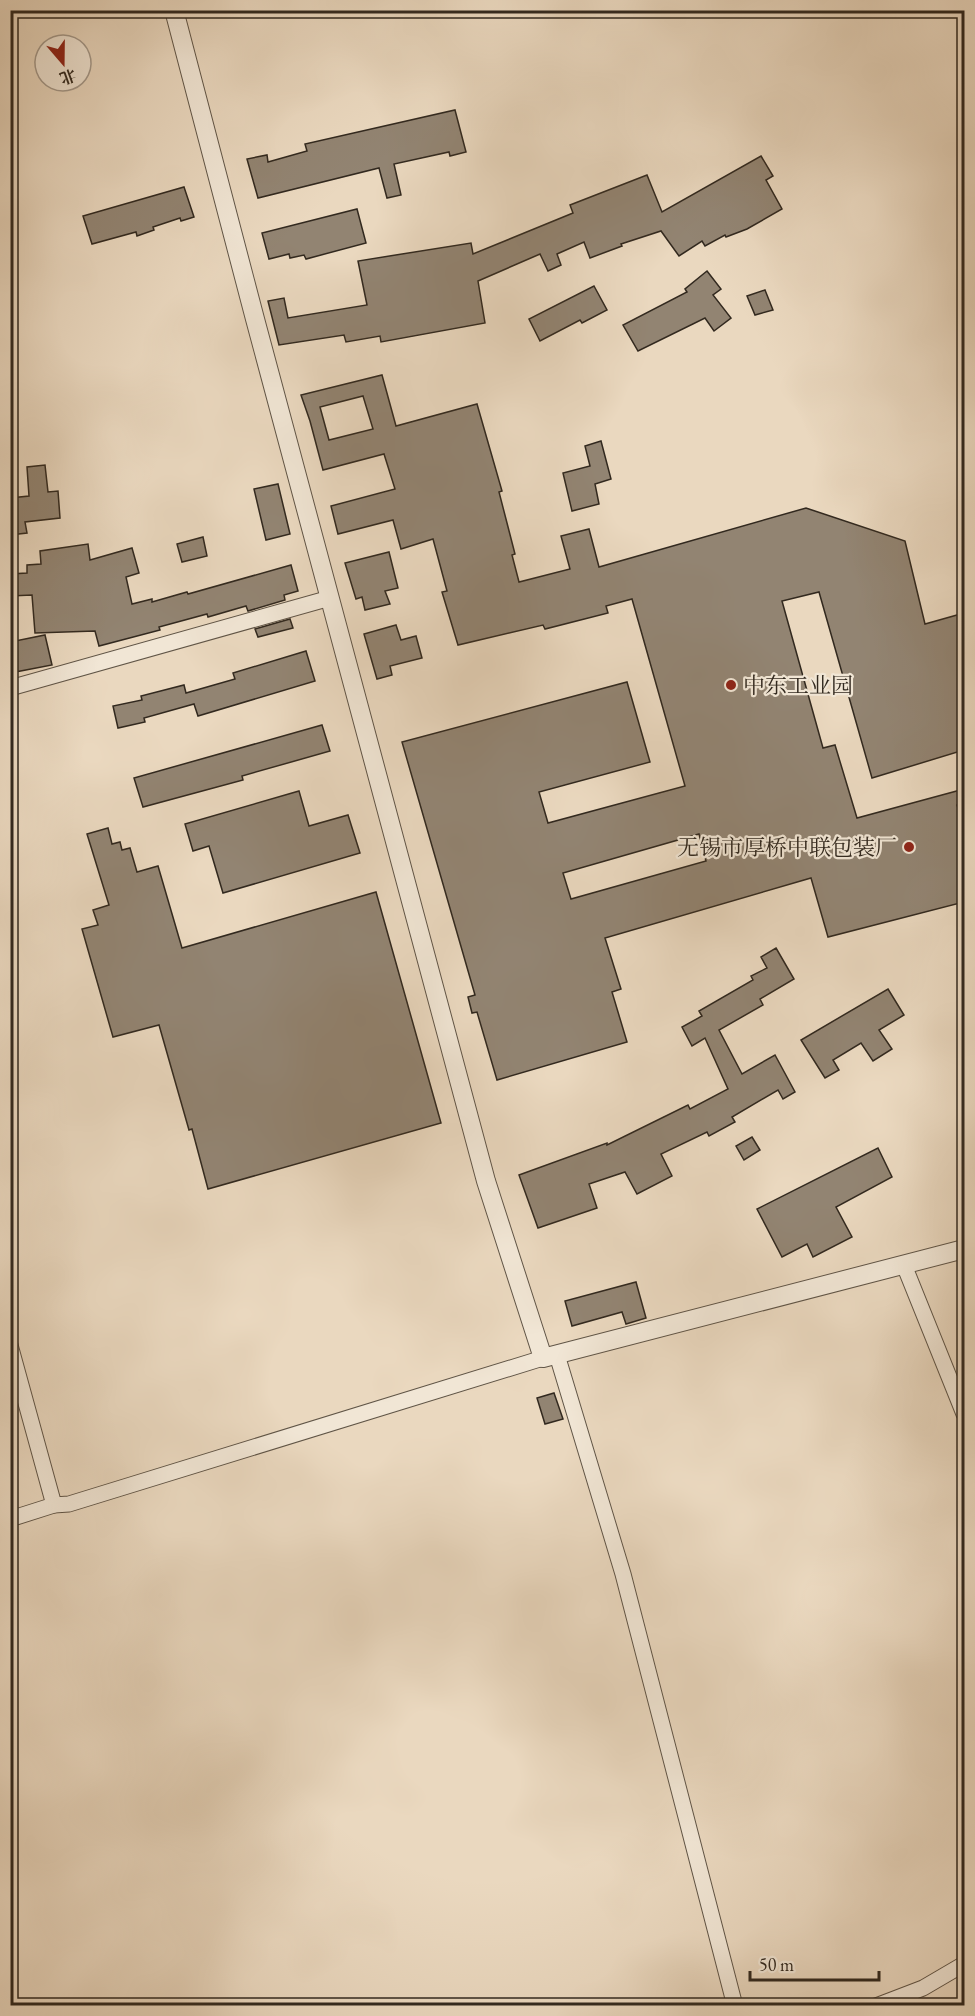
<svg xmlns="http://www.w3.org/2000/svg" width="975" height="2016" font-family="'EB Garamond','Noto Serif SC',serif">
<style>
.building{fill:#928472;stroke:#32291f;stroke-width:1.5;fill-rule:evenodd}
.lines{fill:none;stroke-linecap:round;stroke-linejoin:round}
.minor-casing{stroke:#605547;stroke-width:17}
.tertiary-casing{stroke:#605547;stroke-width:20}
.minor{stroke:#f1e6d5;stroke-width:15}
.tertiary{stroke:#f1e6d5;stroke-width:18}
.poi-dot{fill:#8f2418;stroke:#f1e6d5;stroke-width:2}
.labels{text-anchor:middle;stroke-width:4.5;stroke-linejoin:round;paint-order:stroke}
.poi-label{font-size:22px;fill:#32291f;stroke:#f1e6d5;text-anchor:start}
</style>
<rect width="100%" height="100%" fill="#ead8bf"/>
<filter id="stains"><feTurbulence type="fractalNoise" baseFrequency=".00333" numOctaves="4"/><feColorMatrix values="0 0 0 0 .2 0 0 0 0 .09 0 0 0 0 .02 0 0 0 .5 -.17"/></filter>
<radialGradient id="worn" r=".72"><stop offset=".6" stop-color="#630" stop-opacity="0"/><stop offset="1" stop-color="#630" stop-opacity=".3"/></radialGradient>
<g class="building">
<polygon points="455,110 466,152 450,156 449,152 394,164 401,195 387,198 379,168 258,198 247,159 267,155 268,162 307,151 305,144"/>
<polygon points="761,156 773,176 766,180 782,209 747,229 726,237 725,235 705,246 702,241 679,256 661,231 621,244 622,246 590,258 584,242 557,254 561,265 548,271 540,254 478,281 485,323 381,342 380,336 346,342 344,335 279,345 268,301 284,298 288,318 367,305 358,261 471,243 473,254 573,213 570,205 647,175 662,212"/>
<polygon points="184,187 194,217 181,221 180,218 153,227 154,230 137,236 136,232 92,244 83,216"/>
<polygon points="357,209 366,243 306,259 304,255 290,258 289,254 269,259 262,233"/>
<polygon points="707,271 721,289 713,295 731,318 714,331 705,318 638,351 623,325 687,292 685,289"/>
<polygon points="594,286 607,310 582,323 580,320 540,341 529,319"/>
<polygon points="765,290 773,310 755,315 747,296"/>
<path d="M382,375L396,426L477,404L502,491L499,492L515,554L512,555L519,582L570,569L561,536L589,529L599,567L806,508L905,541L925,624L964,613V750L872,778L819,592L782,601L823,748L835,745L857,818L964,789V804L957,805L964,827V902L828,937L811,878L605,938L621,989L612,992L627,1042L497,1080L477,1012L472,1013L468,997L475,995L402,742L627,682L650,762L539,792L548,823L685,786L632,599L606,606L608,613L545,629L543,625L458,645L442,592L447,591L433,539L401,549L393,520L338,534L331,506L395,489L384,454L323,470L310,421L301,395ZM363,396L373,429L329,440L320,407ZM699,834L706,861L571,899L563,873Z"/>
<polygon points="601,441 611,479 595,484 599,504 572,511 563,473 590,466 585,446"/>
<polygon points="45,465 48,492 58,491 60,518 25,522 27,533 10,535 10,498 29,496 27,467"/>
<polygon points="278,484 290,534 266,540 254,489"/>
<polygon points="203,537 207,556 182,562 177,544"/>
<polygon points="88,544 90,560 132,548 139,573 126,577 132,604 152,599 152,602 187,592 188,594 291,565 298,591 284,595 285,600 248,611 246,606 208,617 207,614 159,627 160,630 99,646 95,631 35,633 32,595 10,596 10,574 27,573 27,565 41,564 40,551"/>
<polygon points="389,552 398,588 385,591 390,604 365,610 362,597 356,599 345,563"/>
<polygon points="290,619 293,628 258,637 255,629"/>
<polygon points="396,625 401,640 416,636 422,658 390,666 392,675 377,679 364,634"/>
<polygon points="45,635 52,665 10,673 10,642"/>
<polygon points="306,651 315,681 198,716 194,704 144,718 145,722 118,728 113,706 142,700 141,696 184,685 186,693 235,679 233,673"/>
<polygon points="322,725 330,751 242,776 243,780 143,807 134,778"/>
<polygon points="299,791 309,826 348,815 360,853 223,893 209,846 193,851 185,824"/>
<polygon points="108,828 112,844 120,842 122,850 130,848 137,872 158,866 182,948 376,892 441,1123 208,1189 192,1129 189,1130 159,1025 113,1037 82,929 98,925 93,910 109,905 87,834"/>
<polygon points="776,948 794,979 760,999 763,1005 719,1030 742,1074 775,1055 795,1092 783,1099 778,1090 732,1117 735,1122 709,1136 707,1132 661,1154 672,1176 637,1194 625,1172 589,1184 597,1208 538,1228 519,1175 607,1143 607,1145 688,1105 690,1109 728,1089 705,1038 692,1046 682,1027 702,1016 699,1011 753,980 751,976 767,968 761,957"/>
<polygon points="888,989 904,1015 879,1030 892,1049 873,1061 861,1043 833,1060 839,1070 825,1078 801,1040"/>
<polygon points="752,1137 760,1150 744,1160 736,1146"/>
<polygon points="878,1148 892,1177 836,1207 852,1237 813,1257 807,1244 782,1257 757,1209"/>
<polygon points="636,1282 646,1318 626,1324 622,1312 572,1326 565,1301"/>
<polygon points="554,1393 563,1419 545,1424 537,1398"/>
</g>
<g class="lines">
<g class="minor-casing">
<g id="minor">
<polyline points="10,688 330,598"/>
<polyline points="904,1265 964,1414"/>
<polyline points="10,1345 54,1505 69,1504 543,1358"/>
<polyline points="557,1355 623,1574 735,2006"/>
<polyline points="10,1519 54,1505"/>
<polyline points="876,2006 923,1988 964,1964"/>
</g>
</g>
<g class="tertiary-casing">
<polyline id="tertiary" points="174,10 255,319 486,1181 543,1358 964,1249"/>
</g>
<use href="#minor" class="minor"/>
<use href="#tertiary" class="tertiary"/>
</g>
<g class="poi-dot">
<circle cx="731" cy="685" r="6"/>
<circle cx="909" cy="847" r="6"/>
</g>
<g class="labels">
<g class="poi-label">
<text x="743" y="693">中东工业园</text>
<text x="897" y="855" text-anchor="end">无锡市厚桥中联包装厂</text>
</g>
</g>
<rect width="975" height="2016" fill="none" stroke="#ead8bf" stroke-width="36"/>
<rect x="12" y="12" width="951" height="1992" fill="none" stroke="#32291f" stroke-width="3"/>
<rect x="18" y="18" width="939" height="1980" fill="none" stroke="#32291f" stroke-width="1.5"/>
<g transform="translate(63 63) rotate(160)"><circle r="28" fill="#f1e6d5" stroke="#a59a8c" stroke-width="1.5"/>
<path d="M0-4.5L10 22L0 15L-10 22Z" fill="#8f2418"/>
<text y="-9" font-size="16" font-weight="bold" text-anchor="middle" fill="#32291f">北</text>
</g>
<path d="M750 1971v9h129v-9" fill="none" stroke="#32291f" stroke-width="3"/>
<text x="759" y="1971" font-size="18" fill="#32291f" stroke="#f1e6d5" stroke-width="4.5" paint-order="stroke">50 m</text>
<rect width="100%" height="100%" filter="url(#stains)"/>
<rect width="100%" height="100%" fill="url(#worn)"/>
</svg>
